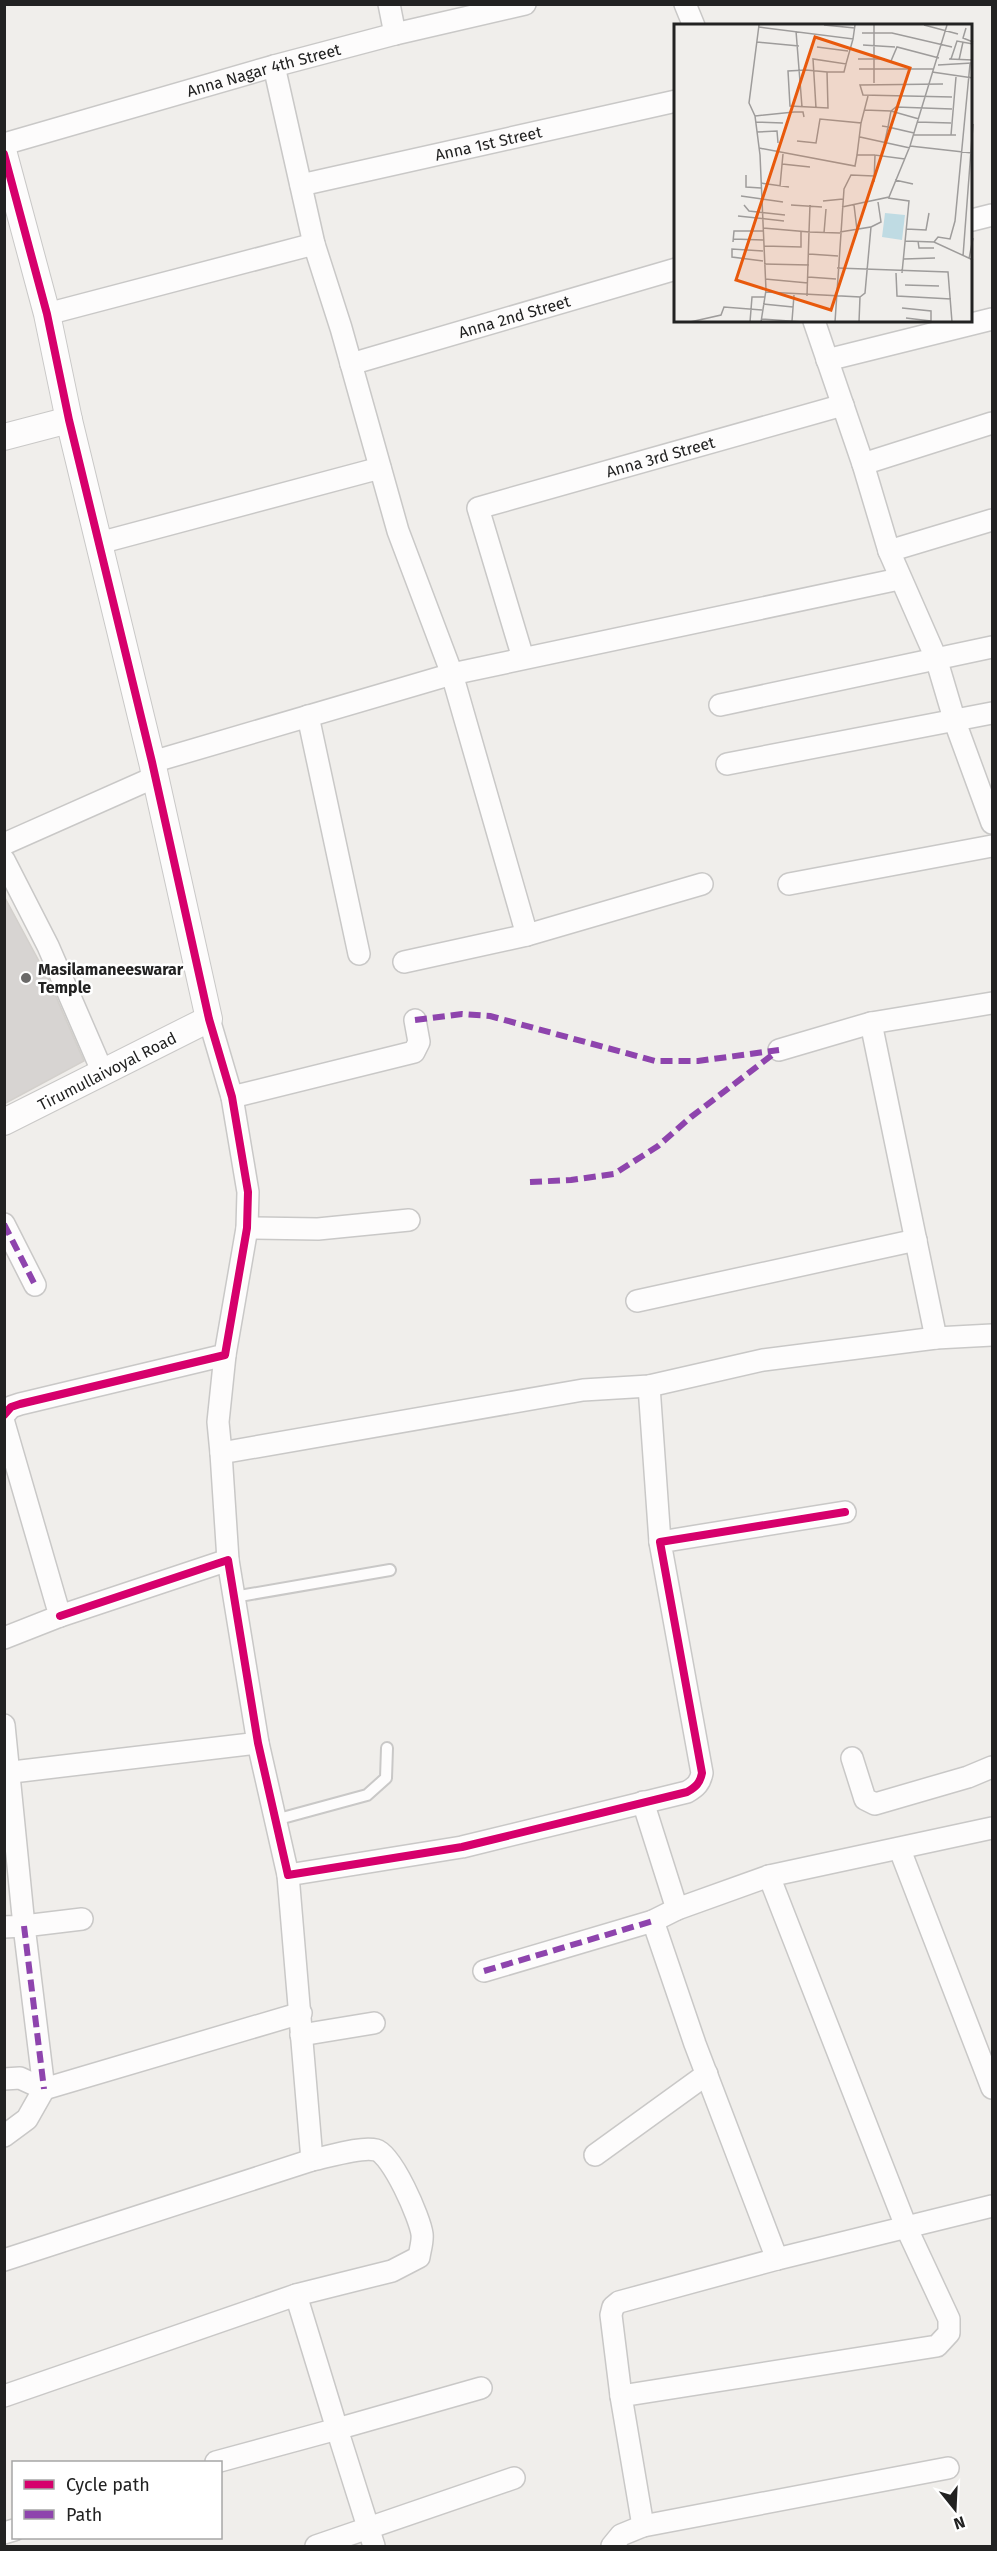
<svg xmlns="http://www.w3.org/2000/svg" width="997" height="2551" font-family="'Fira Sans',sans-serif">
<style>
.building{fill:#d7d4d2;stroke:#d3d0cc;stroke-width:1.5}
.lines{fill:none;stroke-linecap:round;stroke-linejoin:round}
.service-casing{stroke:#c9c8c7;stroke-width:14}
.minor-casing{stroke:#c9c8c7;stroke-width:24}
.tertiary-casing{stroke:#c9c8c7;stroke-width:28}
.service{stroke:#fdfcfc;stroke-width:10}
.minor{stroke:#fdfcfc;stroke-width:21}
.tertiary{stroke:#fdfcfc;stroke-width:26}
.quiet{stroke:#8e44ad;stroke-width:6;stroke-dasharray:12 6;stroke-linecap:butt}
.cycleway-casing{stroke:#fff;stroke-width:11}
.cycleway{stroke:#d6006c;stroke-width:8}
.poi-dot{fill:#6a6968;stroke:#fff;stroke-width:2}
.labels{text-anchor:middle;stroke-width:5;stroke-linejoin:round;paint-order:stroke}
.street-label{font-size:16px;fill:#222;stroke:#fff}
.poi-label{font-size:16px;font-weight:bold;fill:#222;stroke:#fff;text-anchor:start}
.inset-road{fill:none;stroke:#9e9c9b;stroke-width:1.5}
.view{fill:#e8590c;fill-opacity:0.15;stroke:#e8590c;stroke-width:3}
.inset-edge{fill:none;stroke:#222;stroke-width:3}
</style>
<rect width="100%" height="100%" fill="#f0eeeb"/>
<polygon class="building" points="4,896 47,976 84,1061 4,1104"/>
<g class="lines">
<g class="service-casing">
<g id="service">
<polyline points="234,1597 390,1570"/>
<polyline points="275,1820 367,1795 386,1778 387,1748"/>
</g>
</g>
<g class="minor-casing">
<g id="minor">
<polyline points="389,4 395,34"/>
<polyline points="685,4 694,26"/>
<polyline points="274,66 314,244 341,328 398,531 452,674 899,579"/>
<path id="s1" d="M4,144L274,66L395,34L525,4"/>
<path id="s2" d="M301,185L676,101"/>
<polyline points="972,220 992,215"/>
<polyline points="47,314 314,244"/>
<polyline points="814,321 863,464 889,551 936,658 955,722 992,823"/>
<polyline points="827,360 992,319"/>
<path id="s3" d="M351,364L676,269"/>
<polyline points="863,464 992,423"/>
<polyline points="99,543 380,468"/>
<polyline points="889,551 992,520"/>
<path id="s4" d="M523,658L478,508L843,405"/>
<polyline points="720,705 992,647"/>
<polyline points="308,716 359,954"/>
<polyline points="152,762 452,674 527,935"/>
<polyline points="727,764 992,713"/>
<polyline points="4,844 155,777"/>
<polyline points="4,860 48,946 103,1073"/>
<polyline points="789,884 992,846"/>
<polyline points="404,962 527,935 702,884"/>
<polyline points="871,1023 936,1338"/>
<polyline points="779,1050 871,1023 992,1003"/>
<polyline points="232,1097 414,1052 419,1042 415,1020"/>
<polyline points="4,1224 35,1285"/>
<polyline points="247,1228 318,1229 409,1220"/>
<polyline points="637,1301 916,1240"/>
<polyline points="649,1386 660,1542"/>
<polyline points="4,1415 11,1407 20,1404 225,1355 247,1228 248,1192 232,1097 209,1019"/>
<polyline points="4,1423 60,1616 4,1638"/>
<polyline points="221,1453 218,1422 225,1355"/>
<polyline points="228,1560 221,1453 583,1390 649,1386 763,1360 936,1338 992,1335"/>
<path d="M60,1616L228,1560L258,1743L288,1875L462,1847L687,1792C696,1787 700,1783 702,1773L660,1542L845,1512"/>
<polyline points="4,1725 24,1926 4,1927"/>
<polyline points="852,1758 865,1799 875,1804 968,1777 992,1767"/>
<polyline points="4,1773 258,1743"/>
<polyline points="643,1802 677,1909"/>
<polyline points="992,1828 769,1876 677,1909 653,1921 695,2044 777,2259 992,2206"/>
<polyline points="900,1850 992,2088"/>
<polyline points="288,1875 312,2160"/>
<polyline points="484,1971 653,1921"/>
<polyline points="301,2035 374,2023"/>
<polyline points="4,2079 20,2078 44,2089 301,2013"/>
<polyline points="4,2136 27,2119 44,2089 24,1926 82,1919"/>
<polyline points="595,2155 707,2074"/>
<path d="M4,2260L312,2160C328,2157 361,2146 376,2150C392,2154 420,2218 422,2234C423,2241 420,2250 419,2257L392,2271L296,2295L4,2396"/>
<polyline points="621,2396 611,2315 613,2307 619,2302 777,2259"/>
<polyline points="216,2462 337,2429 296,2295"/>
<polyline points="643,2526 948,2468"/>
<polyline points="4,2533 14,2530"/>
<polyline points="316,2546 514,2478"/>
<polyline points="374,2546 337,2429 481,2388"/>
<polyline points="612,2546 621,2535 643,2526 621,2396 937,2346 949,2333 949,2319 907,2229 769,1876"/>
</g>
</g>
<g class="tertiary-casing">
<g id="tertiary">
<polyline points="4,154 47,314 69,420 152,762 209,1019 4,1122"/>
<polyline points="4,437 69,420"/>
</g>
</g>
<use href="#service" class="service"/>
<use href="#minor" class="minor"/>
<use href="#tertiary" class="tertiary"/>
<g class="quiet">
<polyline points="415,1020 462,1014 490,1016 655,1061 698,1061 779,1050"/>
<polyline points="530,1182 571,1180 614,1174 658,1146 691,1117 776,1052"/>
<polyline points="4,1224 35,1285"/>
<polyline points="24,1926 44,2089"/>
<polyline points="484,1971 653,1921"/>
</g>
<g class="cycleway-casing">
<g id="cycleway">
<polyline points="4,154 47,314 69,420 152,762 209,1019 232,1097 248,1192 247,1228 225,1355 20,1404 11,1407 4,1415"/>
<path d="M60,1616L228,1560L258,1743L288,1875L462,1847L687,1792C696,1787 700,1783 702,1773L660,1542L845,1512"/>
</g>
</g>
<use href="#cycleway" class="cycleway"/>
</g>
<circle class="poi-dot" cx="26" cy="978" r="6"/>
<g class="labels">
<g class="street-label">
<text dy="6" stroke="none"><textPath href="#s1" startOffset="270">Anna Nagar 4th Street</textPath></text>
<text dy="6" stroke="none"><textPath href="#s2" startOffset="192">Anna 1st Street</textPath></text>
<text dy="6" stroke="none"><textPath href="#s3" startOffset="170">Anna 2nd Street</textPath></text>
<text dy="6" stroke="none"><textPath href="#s4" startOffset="346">Anna 3rd Street</textPath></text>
<text transform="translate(107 1071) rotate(-27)" y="6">Tirumullaivoyal Road</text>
</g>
<g class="poi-label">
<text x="38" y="975">Masilamaneeswarar<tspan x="38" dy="18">Temple</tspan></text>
</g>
</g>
<g transform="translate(674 24)">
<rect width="298" height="298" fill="#f0eeeb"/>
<path d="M211,189L231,191L228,216L208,213Z" fill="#bfdbe3"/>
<path class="inset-road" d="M85,1L75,79L81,92L86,131L92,266L87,298M150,1L181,4M250,1L284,10M85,3L179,15L181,1M292,4L289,14L299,18M122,7L128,83M188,9H218L278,23M83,18L125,22M189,21L221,23M143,23L174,27M184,35H211M275,35L299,36M277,35L283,17L299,20M285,36L289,18M217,37L223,23L265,34M264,41L298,39M185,45H200V1M132,46L153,48L154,84L116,82L114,47ZM153,48H170L172,40M258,48L299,54M200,59V45H260M269,60L186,61L189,71L278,73M142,84L139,35L172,40L179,15M190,86L217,87L245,95M217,87L222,83L278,85M81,92L120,88H129L130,93M82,98L109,99M243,98L277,99M187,99L194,72M208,102L214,103L217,87M83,108L103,107L104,119M240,111H282M277,111L282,53M186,113L236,124M123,117L142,119L146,95L187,99L183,131H201M236,122L298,129M85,124L181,142L183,131M208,131L214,103L240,109M108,140L136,143M72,151V163L87,164M221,156L239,160M200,158L201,131L231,135M87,159L115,163M106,162L109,130M67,172L109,178M214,174L235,177L228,249M149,177L169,175M70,181L75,187L111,191M117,181L148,183M136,181L135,208L166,209M180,181L183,206M168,183L215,173L236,122L273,1M64,192L110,197M197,203L207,198L204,178M89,204L135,208L133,272M232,205L252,206L255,189M166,208L197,203L191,269L186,273M150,209L152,185M59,215L89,216M231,217L260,218L299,236M244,217L245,224H260M59,218L60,207H89M260,218L264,213L276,215L281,197L296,40M90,222L127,223V208M89,227L58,225V233L89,237M135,230L164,232M289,232L299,100M230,235L261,234M295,235L299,214M90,240L135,241M163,244L274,248L278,298M222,249L223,272L277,275M134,253L162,255M91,255L134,259M231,261L265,262M92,268L186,273L185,298M89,280L119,283M228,284L257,287V298M232,294L257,297M87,295L129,298M118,297L120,271M16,298L47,291L50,283L88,286M76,298L78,273H91M161,298L170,165L177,151L200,152"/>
<path class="view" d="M141,13L236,44L157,286L62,256Z"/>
<rect width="298" height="298" class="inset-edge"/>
</g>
<rect width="997" height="2551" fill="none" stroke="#222222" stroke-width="12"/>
<rect x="12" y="2461" width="210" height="78" fill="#ffffff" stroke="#a7a7a7" stroke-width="1.5"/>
<rect x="24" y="2480" width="30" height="9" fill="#d6006c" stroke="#a7a7a7" stroke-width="1.5"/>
<text x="66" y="2491" font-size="18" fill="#222222">Cycle path</text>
<rect x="24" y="2510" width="30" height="9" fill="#8e44ad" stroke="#a7a7a7" stroke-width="1.5"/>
<text x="66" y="2521" font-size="18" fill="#222222">Path</text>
<g transform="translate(955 2509) rotate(162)" stroke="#ffffff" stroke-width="4.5" paint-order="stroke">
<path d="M0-4.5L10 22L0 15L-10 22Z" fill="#222222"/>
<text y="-9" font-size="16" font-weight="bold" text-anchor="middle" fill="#222222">N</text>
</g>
</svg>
